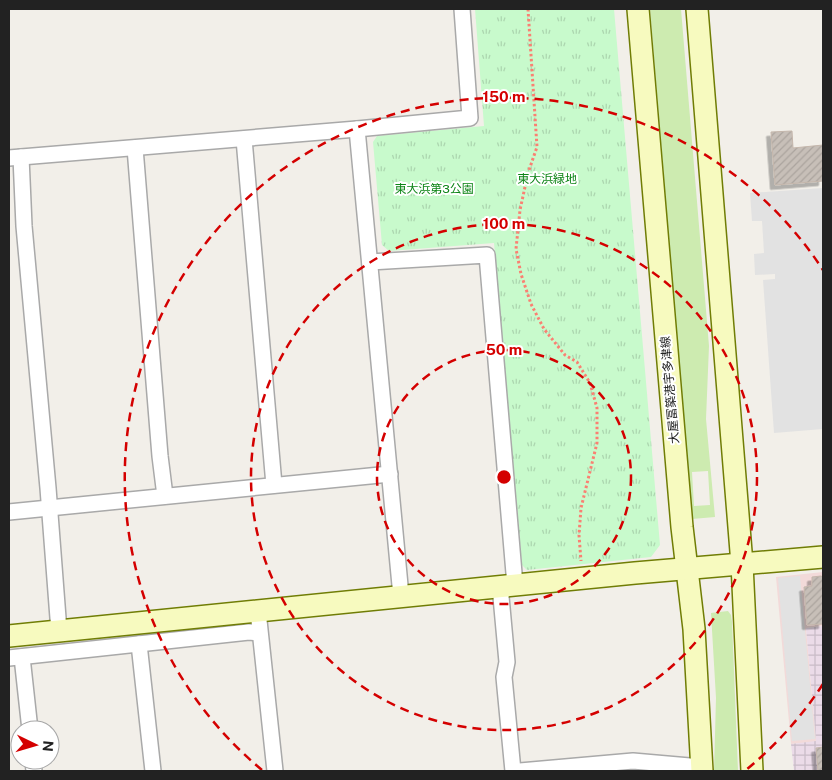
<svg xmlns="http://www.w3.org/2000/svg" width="832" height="780" font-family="'Public Sans','Noto Sans JP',sans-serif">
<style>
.commercial{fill:#f2dad9}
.industrial{fill:url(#industrial-grid)}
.grass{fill:#cdebb0;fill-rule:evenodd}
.park{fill:url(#park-tufts)}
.parking{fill:#e2e2e2}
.building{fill:url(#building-hatch);stroke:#c4b6ab;filter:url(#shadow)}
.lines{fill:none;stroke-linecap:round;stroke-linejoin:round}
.street-casing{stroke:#a9a9a9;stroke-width:18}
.secondary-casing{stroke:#707d05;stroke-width:24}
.path{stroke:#fa8072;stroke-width:3;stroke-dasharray:2.5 2.5;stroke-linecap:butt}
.street{stroke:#fff;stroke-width:15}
.secondary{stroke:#f7fabf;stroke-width:21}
.ring{fill:none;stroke:#d40000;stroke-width:2.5;stroke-dasharray:9 6}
.labels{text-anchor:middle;stroke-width:4;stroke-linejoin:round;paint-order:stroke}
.park-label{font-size:12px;fill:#0c8416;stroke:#fff}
.street-label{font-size:12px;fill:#222;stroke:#fff}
.centre{fill:#d40000;stroke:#fff;stroke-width:2.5}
.ring-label{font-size:15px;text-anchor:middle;font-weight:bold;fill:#d40000;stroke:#fff;stroke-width:4;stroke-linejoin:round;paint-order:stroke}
</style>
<defs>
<pattern id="industrial-grid" width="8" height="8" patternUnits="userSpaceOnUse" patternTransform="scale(1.25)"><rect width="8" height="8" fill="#ebdbe8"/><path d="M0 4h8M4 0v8" fill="none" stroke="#c9bcc7"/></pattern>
<pattern id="park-tufts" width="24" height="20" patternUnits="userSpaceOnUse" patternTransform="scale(1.25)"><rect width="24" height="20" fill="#c8facc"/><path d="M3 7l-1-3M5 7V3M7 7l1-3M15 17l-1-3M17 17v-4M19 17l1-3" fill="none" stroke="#acd6af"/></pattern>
<pattern id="building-hatch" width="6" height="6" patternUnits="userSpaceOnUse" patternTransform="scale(1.25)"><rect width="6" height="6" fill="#c7bfb8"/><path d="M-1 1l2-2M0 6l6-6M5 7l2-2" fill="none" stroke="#aba49e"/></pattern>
<filter id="shadow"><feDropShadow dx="-4.5" dy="4.5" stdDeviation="0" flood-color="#0004"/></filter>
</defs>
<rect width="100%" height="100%" fill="#f2efe9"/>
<polygon class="commercial" points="823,572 823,626 806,628 816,742 791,744 776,577"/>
<polygon class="industrial" points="823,626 823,771 794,771 791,744 816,741 806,628"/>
<g class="grass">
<path d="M650,9H681L709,346L706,419L715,517L692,519ZM708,471L710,505L694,506L692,472Z"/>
<polygon points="728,611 731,615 732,622 738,771 714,771 716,698 711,613"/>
</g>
<polygon class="park" points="475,9 614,9 660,545 651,557 527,570 522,565 494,243 389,251 382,245 373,142 377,136 484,126"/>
<g class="parking">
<polygon points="823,188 823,429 774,433 763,280 775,279 775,274 755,275 754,254 764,253 762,221 752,221 750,193"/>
<polygon points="800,576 815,739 792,741 778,578"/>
</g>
<g class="building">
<polygon points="792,131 793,148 823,145 823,181 775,185 771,132"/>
<polygon points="821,576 823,577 823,624 807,625 804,587 812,586 812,577"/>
<polygon points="823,747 823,771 818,771 816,748"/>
</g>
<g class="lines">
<g class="street-casing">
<g id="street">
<polyline points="357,129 401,596"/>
<polyline points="244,139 274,485"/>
<polyline points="135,148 160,456 165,496"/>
<polyline points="21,157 24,226 48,488 59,631"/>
<polyline points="9,158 357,129 470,118 462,9"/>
<polyline points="370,262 487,255 515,585"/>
<polyline points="9,512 390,474"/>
<polyline points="500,586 507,662 504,677 513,771"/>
<polyline points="258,611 275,771"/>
<polyline points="139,644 153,771"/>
<polyline points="22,657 30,730"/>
<polyline points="9,658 249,632 259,633"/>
<polyline points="33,760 34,771"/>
<polyline points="520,771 633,761 701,767"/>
</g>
</g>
<g class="secondary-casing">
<g id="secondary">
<polyline points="638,9 682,527 694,629 702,771"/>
<polyline points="697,9 742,564 752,771"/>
<polyline points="9,636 635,573 823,557"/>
</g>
</g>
<polyline class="path" points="528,9 537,147 528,173 520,210 516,249 521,274 531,304 544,329 565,355 577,362 590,383 597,408 597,443 581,508 579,535 581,561"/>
<use href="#street" class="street"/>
<use href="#secondary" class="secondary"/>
</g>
<g class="ring">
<circle cx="504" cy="477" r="127"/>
<circle cx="504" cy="477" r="253"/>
<path d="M823 684A380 380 0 0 1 746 770M262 770A380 380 0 1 1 823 270"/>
</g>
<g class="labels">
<g class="park-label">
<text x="547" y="183">東大浜緑地</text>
<text x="434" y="193">東大浜第3公園</text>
</g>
<g class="street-label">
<text transform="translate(670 390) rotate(-95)" y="4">大屋冨築港宇多津線</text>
</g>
</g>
<circle cx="504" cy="477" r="8" class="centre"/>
<g class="ring-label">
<text x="504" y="102">150 m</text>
<text x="504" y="229">100 m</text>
<text x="504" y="355">50 m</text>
</g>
<rect width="832" height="780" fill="none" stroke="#222222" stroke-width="20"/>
<g transform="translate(35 745) rotate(95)"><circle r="24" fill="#ffffff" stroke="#a7a7a7"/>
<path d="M0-4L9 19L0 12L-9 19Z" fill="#d40000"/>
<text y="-8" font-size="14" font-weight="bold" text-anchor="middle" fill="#222222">N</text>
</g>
</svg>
